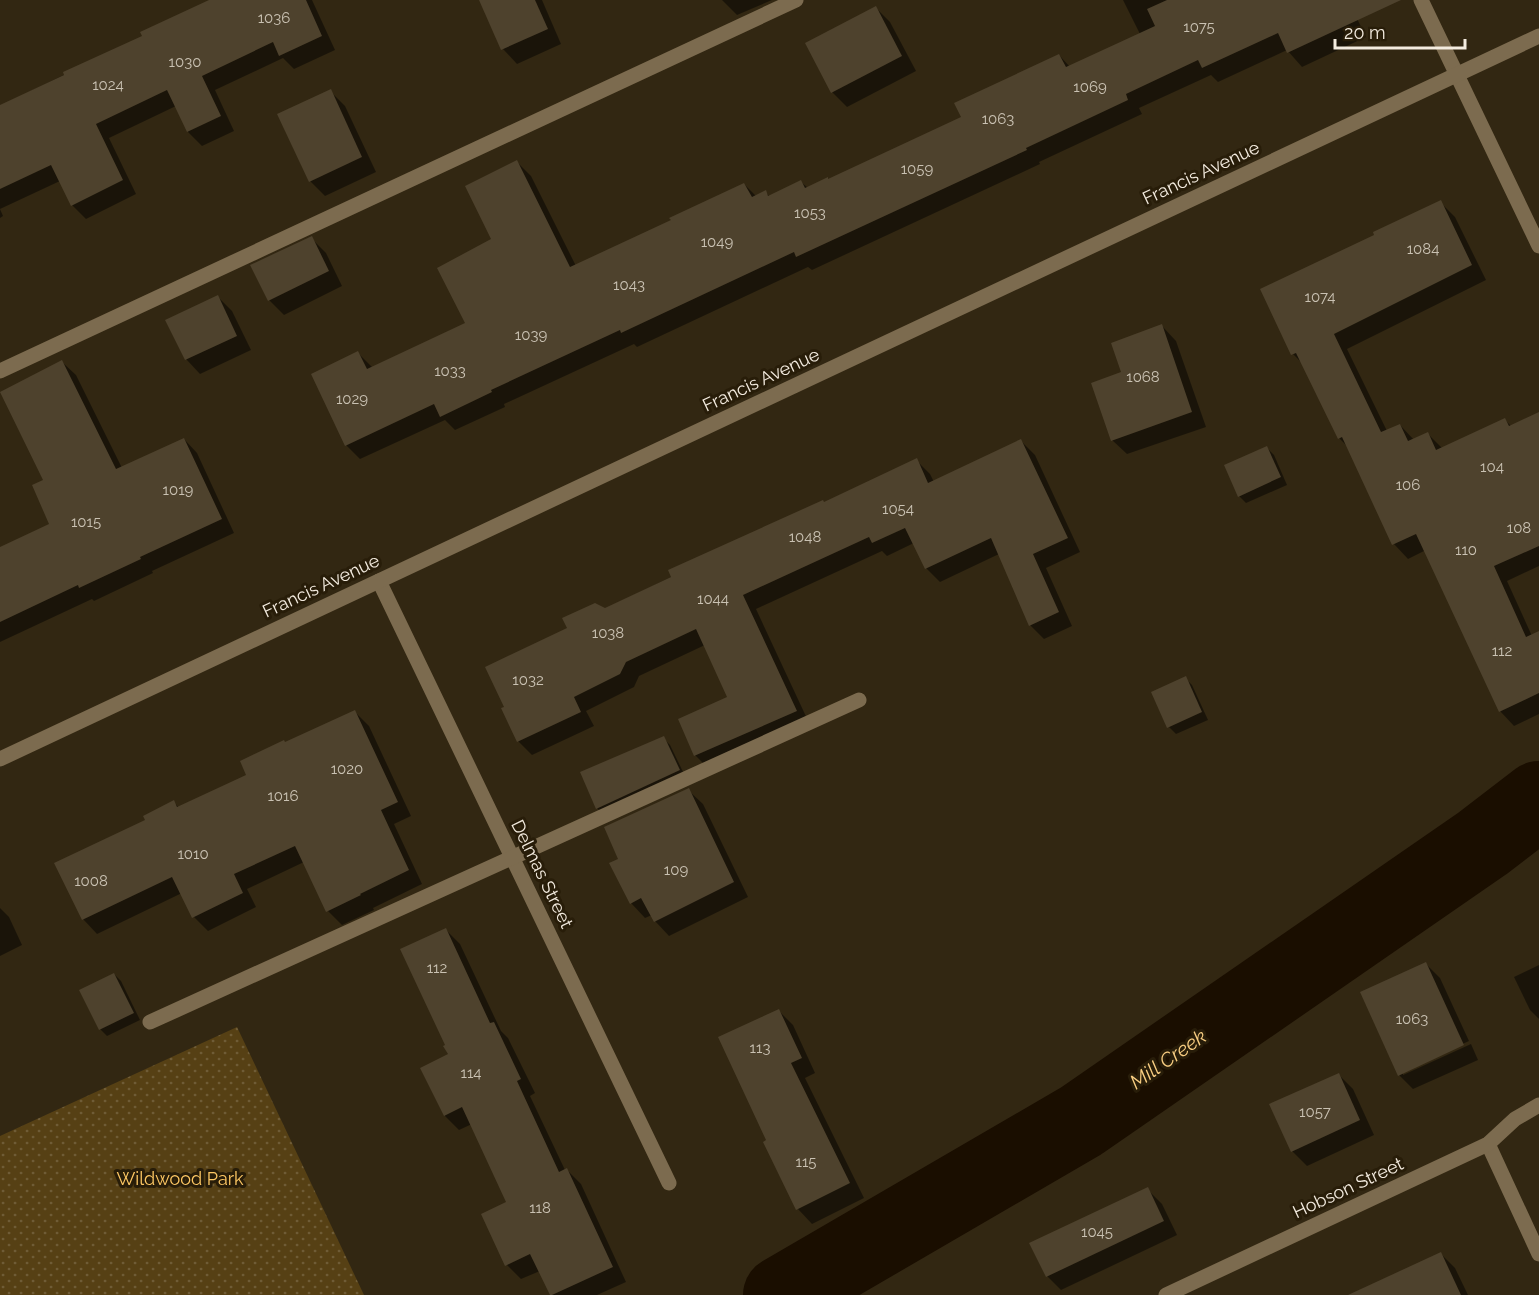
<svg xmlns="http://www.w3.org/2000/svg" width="1539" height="1295" font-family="Raleway,sans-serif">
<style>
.park{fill:url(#park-dots)}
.shadow{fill:#0007}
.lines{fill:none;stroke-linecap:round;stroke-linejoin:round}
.river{stroke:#1a0e00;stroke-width:78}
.building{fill:#4e422d}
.minor{stroke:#7c6b4f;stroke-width:15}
.labels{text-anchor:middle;stroke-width:6;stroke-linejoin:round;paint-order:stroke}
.number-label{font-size:15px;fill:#cac2b3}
.street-label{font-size:18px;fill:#f4ece0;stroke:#281d09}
.park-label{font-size:18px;fill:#fec864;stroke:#281d09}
.water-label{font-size:20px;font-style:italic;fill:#f9ce82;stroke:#281d09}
</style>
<defs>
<pattern id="park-dots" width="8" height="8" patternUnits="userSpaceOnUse" patternTransform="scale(1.5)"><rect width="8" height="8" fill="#564014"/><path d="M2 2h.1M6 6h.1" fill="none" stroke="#6f5c36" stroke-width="1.8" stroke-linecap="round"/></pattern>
</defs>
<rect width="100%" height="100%" fill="#322712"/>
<polygon class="park" points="237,1027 364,1295 0,1295 0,1136"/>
<g class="shadow">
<polygon points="211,0 312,0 335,50 294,69 283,58 215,90 234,131 202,146 188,132 176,106 109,138 136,194 86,219 72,205 60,181 0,209 3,216 0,218 0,106 144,36"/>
<polygon points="481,0 542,0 561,44 517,64 503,49"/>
<polygon points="722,0 772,0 737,15"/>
<polygon points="1123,0 1348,0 1366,37 1302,67 1287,50 1218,82 1211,75 1139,108 1142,114 1039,162 1040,164 812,270 808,267 637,347 634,344 504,404 505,407 455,430 445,420 360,459 346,445 358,353 373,368 467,324 517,162 531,176 576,266 673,221 744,184 756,196 765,192 770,197 801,182 808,188 828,180 963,118 1059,55 1070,67 1140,34"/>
<polygon points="876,8 890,22 916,71 847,107 832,92 807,43"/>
<polygon points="330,91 345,106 376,172 325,196 310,181"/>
<polygon points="1440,202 1455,217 1486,280 1347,349 1387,431 1400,425 1414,440 1427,433 1443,449 1505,420 1511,426 1539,419 1539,566 1507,581 1532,636 1539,633 1539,714 1514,726 1500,711 1426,550 1408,559 1394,544 1348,447 1339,438 1303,364 1293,354 1377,236"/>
<polygon points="311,238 326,253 342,286 284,315 269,300 252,266"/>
<polygon points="218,297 232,311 251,350 200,374 186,359"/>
<polygon points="1162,326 1176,341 1206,427 1127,454 1112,440 1123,373"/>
<polygon points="62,362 76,375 122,468 184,439 197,453 234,533 152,571 153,573 94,601 92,599 0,642 0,548 51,524 45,481"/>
<polygon points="1021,441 1035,455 1080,552 1046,568 1072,626 1044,639 1030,625 999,554 940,582 926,568 914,543 887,556 882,551 756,609 810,725 709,769 695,755 729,698 705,645 639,676 634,687 586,711 594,726 532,755 518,741 569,629 605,609 824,503 916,460 930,474 934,482"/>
<polygon points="1267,448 1274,455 1287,485 1246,503 1239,496"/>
<polygon points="1185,678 1192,685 1208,720 1176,734 1169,727"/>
<polygon points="355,712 369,726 411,816 394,824 422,884 373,908 374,910 342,925 328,911 304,862 247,889 256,907 208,931 194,917 182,893 97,934 83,919 56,864 147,821 174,802 179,808 248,776 286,744"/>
<polygon points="663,738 670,745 686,778 604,815 597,808"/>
<polygon points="688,790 703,804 748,897 669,936 655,921 652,915 645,918 631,903 620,859"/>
<polygon points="0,908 9,917 22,945 0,956"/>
<polygon points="446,930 460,944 501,1031 508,1038 535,1093 530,1096 565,1170 567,1170 581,1184 626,1282 597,1295 551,1295 540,1271 521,1279 507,1265 508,1203 472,1124 459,1130 445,1116 450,1055"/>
<polygon points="1426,964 1440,978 1469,1041 1403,1071 1403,1075 1471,1044 1478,1060 1413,1089 1399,1075"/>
<polygon points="1539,965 1539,1019 1530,1010 1514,977"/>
<polygon points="114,974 121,981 140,1020 107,1036 100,1029"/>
<polygon points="779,1011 793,1025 815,1073 805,1078 864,1198 812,1224 798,1209 768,1141"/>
<polygon points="1338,1074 1353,1089 1374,1135 1307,1166 1292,1151"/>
<polygon points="1147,1189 1162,1204 1177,1235 1061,1290 1047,1276"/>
<polygon points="1441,1254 1455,1268 1468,1295 1365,1295"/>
</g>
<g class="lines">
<polyline class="river" points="782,1295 1081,1121 1483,843 1539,800"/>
</g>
<g class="building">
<polygon points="209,0 306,0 322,36 279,56 273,42 202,76 221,116 187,132 167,90 96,124 123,180 71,206 51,165 0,189 0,105 64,75 63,72 142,36 140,32"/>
<polygon points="479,0 535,0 548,29 501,50"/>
<polygon points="1167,0 1401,0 1287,53 1278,33 1202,68 1198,60 1126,94 1128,100 1026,148 1027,150 796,257 794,252 621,333 620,330 491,390 492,392 440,417 434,404 345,446 311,374 358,351 367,369 465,323 437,268 491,239 465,186 517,160 570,267 671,220 669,218 744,183 752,197 766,190 768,196 801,180 805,188 828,177 828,179 961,117 954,103 1059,54 1066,67 1155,26 1147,9"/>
<polygon points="876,6 902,56 831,93 805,43"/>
<polygon points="331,89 362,157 309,182 277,114"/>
<polygon points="1441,200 1472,265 1334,334 1381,432 1400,424 1408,441 1428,432 1436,450 1505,418 1509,426 1539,412 1539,546 1494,566 1526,637 1539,631 1539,693 1499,712 1416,534 1392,545 1342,437 1338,439 1296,353 1291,355 1260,289 1374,235 1373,232"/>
<polygon points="312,236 329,271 268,301 250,265"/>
<polygon points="218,295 237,336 185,360 165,320"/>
<polygon points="1162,324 1192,412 1111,441 1091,383 1121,372 1111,343"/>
<polygon points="62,360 116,469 184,438 222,519 140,557 141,559 79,588 78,585 0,622 0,547 49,524 32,485 43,480 0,392"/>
<polygon points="1021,439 1068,538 1033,554 1059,612 1029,626 991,538 925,569 905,528 872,543 869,537 743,595 797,711 694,756 678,719 727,697 696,629 626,662 620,674 574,697 581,712 517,742 501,708 504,707 485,667 567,628 562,618 595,603 605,608 671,577 668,570 823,500 824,502 917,458 928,483"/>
<polygon points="1267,446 1281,477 1238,497 1224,465"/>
<polygon points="1186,676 1202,712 1167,728 1151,692"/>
<polygon points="355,710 398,802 381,810 409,870 360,894 361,895 326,912 295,846 234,874 243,893 192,918 172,877 82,920 54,863 145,820 143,816 174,800 177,807 246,775 240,761 284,740 285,742"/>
<polygon points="664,736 680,770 596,809 580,772"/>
<polygon points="689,788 734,882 654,922 641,898 630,904 609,863 618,859 604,827"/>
<polygon points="446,928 490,1023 494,1022 521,1079 517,1081 559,1172 567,1168 613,1267 552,1295 550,1295 530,1254 505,1266 481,1214 506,1202 462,1107 444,1116 420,1068 448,1054 443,1046 445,1045 400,949"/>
<polygon points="1426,962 1464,1045 1398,1076 1360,992"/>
<polygon points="114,973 134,1013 99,1030 79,990"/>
<polygon points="779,1009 802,1058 791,1063 850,1183 796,1210 763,1142 766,1140 718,1037"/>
<polygon points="1339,1073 1360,1120 1291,1152 1269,1104"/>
<polygon points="1148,1187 1164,1221 1046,1277 1029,1243"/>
<polygon points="1441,1252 1461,1295 1348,1295"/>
</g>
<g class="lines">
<g class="minor">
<polyline points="1421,0 1539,246"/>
<polyline points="0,371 796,0"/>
<polyline points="379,581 669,1183"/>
<polyline points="0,759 1539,36"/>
<polyline points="150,1022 859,700"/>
<polyline points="1488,1144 1539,1254"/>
<polyline points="1166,1295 1488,1144 1515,1119 1539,1105"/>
</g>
</g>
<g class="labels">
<g class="number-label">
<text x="274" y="23">1036</text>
<text x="1199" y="32">1075</text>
<text x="185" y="67">1030</text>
<text x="108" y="90">1024</text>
<text x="1090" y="92">1069</text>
<text x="998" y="124">1063</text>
<text x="917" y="174">1059</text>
<text x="810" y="218">1053</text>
<text x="717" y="247">1049</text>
<text x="1423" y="254">1084</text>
<text x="629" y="290">1043</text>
<text x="1320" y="302">1074</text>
<text x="531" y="340">1039</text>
<text x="450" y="376">1033</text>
<text x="1143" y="382">1068</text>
<text x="352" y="404">1029</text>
<text x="1492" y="472">104</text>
<text x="1408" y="490">106</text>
<text x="178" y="495">1019</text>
<text x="898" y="514">1054</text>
<text x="86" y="527">1015</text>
<text x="1519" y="533">108</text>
<text x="805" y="542">1048</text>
<text x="1466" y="555">110</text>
<text x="713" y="604">1044</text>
<text x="608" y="638">1038</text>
<text x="1502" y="656">112</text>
<text x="528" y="685">1032</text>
<text x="347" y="774">1020</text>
<text x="283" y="801">1016</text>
<text x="193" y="859">1010</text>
<text x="676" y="875">109</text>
<text x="91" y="886">1008</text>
<text x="437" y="973">112</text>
<text x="1412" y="1024">1063</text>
<text x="760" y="1053">113</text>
<text x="471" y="1078">114</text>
<text x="1315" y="1117">1057</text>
<text x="806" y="1167">115</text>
<text x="540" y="1213">118</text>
<text x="1097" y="1237">1045</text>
</g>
<g class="street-label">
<text transform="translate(1201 173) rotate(-25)" y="6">Francis Avenue</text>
<text transform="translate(761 380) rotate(-25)" y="6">Francis Avenue</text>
<text transform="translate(321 586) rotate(-25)" y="6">Francis Avenue</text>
<text transform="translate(542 874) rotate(64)" y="6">Delmas Street</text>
<text transform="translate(1348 1188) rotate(-25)" y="6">Hobson Street</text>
</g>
<g class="park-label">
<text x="180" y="1185">Wildwood Park</text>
</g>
<g class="water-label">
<text transform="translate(1168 1059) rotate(-35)" y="7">Mill Creek</text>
</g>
</g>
<path d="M1335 39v9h130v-9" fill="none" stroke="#f4ece0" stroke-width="3"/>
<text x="1344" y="39" font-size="18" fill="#f4ece0" stroke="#281d09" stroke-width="4.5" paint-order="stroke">20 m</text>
</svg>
